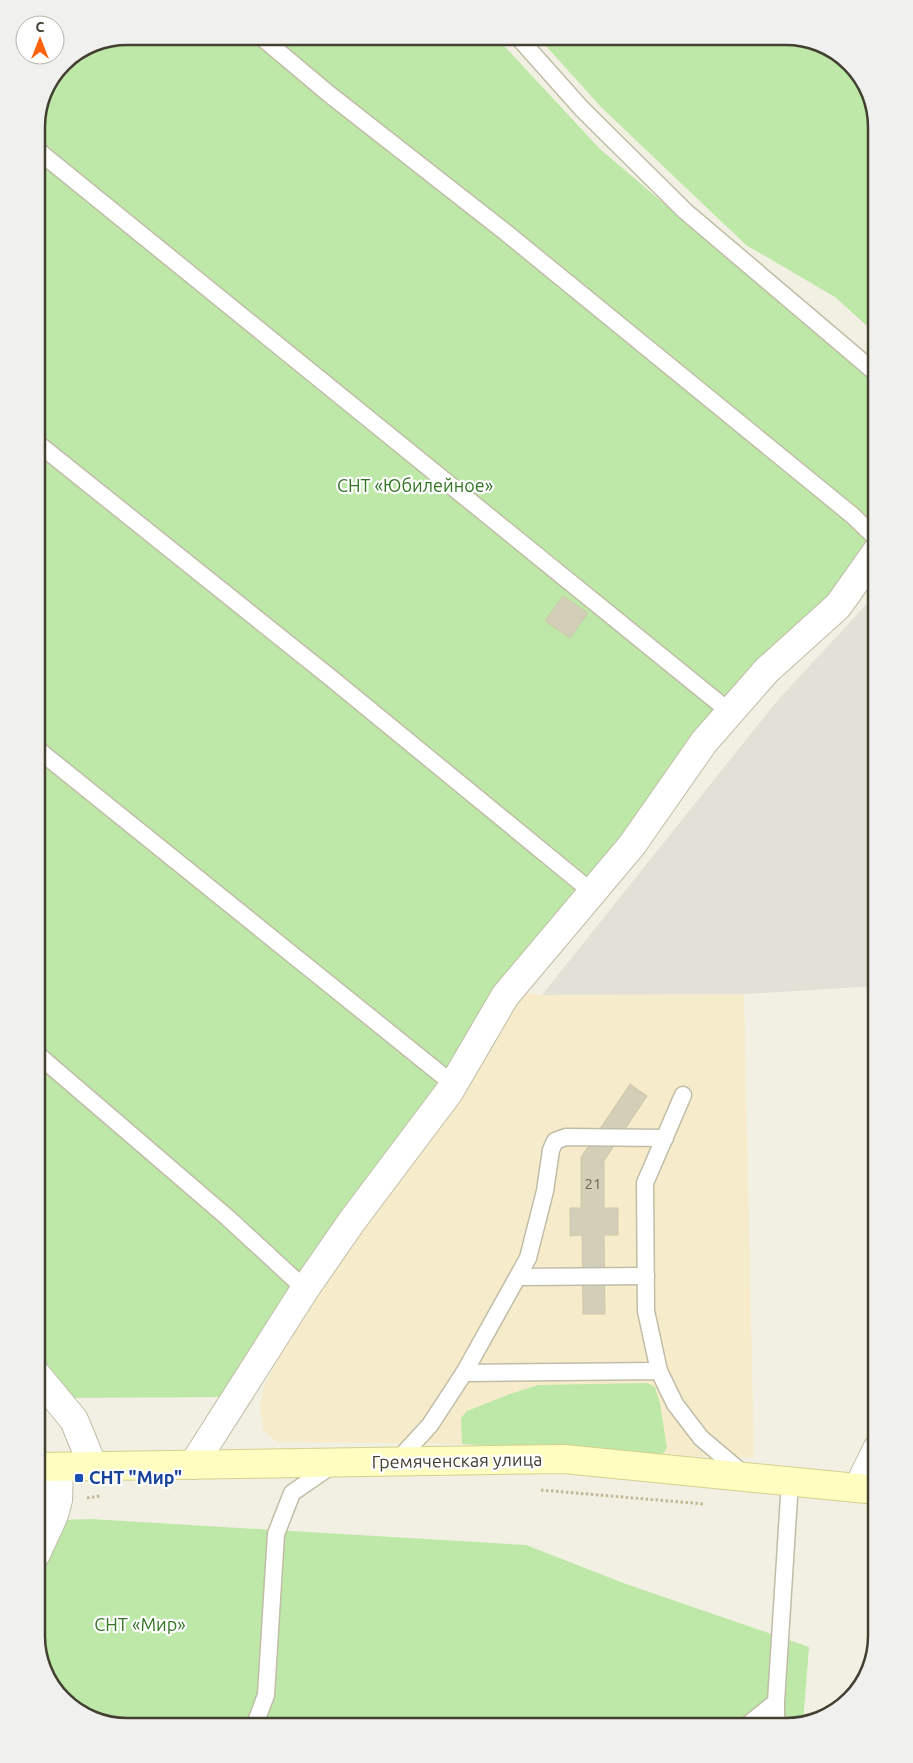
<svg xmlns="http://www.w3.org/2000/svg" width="913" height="1763" font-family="Ubuntu,sans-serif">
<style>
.commercial{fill:#f6eccb}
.industrial{fill:#e3e0d7}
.green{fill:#bee8a8}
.building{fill:#d3ceb7;stroke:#cfc8aa}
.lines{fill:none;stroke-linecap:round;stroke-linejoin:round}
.lane-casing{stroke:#c0bda7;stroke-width:19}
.street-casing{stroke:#c0bda7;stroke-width:30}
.secondary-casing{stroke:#d3d08f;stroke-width:30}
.path{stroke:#c0b995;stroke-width:3;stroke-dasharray:2.5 2.5;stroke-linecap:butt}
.lane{stroke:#fff;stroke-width:16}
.street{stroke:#fff;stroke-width:28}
.secondary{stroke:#fffdbf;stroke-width:28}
.transit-dot{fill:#1a4fb4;stroke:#fff;stroke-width:2}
.labels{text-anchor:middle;stroke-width:4.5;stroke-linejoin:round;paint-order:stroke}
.number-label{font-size:15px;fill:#676453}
.park-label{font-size:18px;fill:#327624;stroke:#fff}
.street-label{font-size:18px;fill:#434032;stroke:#fff}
.transit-label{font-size:18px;font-weight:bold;fill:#164399;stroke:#fff;text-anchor:start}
.rim{fill:none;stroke:#434032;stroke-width:2.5}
</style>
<rect width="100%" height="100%" fill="#f2f0e2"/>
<polygon class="commercial" points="523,992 542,995 744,994 754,1458 638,1454 462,1444 277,1442 263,1430 260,1407 264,1386 311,1296"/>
<polygon class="industrial" points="877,593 877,986 744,994 542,995 777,701"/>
<g class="green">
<polygon points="127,36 495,36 600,149 877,385 877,536 835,596 721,707 502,991 223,1397 65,1398 36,1358 36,122 63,63 93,43"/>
<polygon points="537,36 792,36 841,55 870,93 877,127 877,335 835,297 746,245 601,107"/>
<polygon points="647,1383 655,1387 660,1403 667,1448 662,1454 462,1444 461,1418 467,1411 510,1394 538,1385"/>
<polygon points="90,1519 526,1545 626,1584 809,1647 803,1723 786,1727 122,1727 72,1708 43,1670 36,1636 36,1521"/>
</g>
<g class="building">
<polygon points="563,596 588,613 570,638 545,621"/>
<polygon points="630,1084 647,1096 604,1161 604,1208 618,1208 618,1235 604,1235 605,1314 583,1314 582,1235 570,1236 570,1208 581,1208 581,1157"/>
</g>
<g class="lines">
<g class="lane-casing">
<g id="lane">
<polyline points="260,36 329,94 504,231 852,515 877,539"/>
<polyline points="517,36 582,109 685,211 877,374"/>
<polyline points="36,149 730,712"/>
<polyline points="36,442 331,678 592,892"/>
<polyline points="36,748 453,1084"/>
<polyline points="36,1053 228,1218 305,1289"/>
<polyline points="518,1277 646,1276"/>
<polyline points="659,1371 646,1311 645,1183 683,1095"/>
<polyline points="464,1373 528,1258 545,1191 551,1150 555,1141 566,1137 665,1138"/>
<polyline points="397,1461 430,1425 464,1373 659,1371 675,1404 701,1438 746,1476"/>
<polyline points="254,1727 266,1695 276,1534 292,1493 334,1464"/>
<polyline points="745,1727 776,1702 790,1481"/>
<polyline points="776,1727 776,1702"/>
</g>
</g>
<g class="street-casing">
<g id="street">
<polyline points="36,1374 74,1420 93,1466"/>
<polyline points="193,1465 305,1289 352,1221 449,1092 505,996 632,845 704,742 767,670 838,606 877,551"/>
<polyline points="858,1488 877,1449"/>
<polyline points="36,1554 54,1515 58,1500 59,1467"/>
</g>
</g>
<g class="secondary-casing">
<polyline id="secondary" points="36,1467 564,1459 877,1490"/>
</g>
<g class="path">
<polyline points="541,1490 704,1504"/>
<polyline points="87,1498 100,1496"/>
</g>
<use href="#lane" class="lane"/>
<use href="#street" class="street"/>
<use href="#secondary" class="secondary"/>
</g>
<rect class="transit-dot" x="74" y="1473" width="10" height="10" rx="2.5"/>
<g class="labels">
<g class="number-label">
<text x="593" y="1189">21</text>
</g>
<g class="park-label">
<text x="415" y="492">СНТ «Юбилейное»</text>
<text x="140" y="1631">СНТ «Мир»</text>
</g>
<g class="street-label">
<text transform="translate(457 1461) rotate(-1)" y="6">Гремяченская улица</text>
</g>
<g class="transit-label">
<text x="89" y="1484">СНТ "Мир"</text>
</g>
</g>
<path d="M0 0H913V1763H0ZM127 45H786A82 82 0 0 1 868 127V1636A82 82 0 0 1 786 1718H127A82 82 0 0 1 45 1636V127A82 82 0 0 1 127 45Z" fill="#f0f0ef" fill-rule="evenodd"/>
<path class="rim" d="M127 45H786A82 82 0 0 1 868 127V1636A82 82 0 0 1 786 1718H127A82 82 0 0 1 45 1636V127A82 82 0 0 1 127 45Z"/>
<g transform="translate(40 40)"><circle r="24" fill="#ffffff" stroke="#b4b3ad"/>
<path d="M0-4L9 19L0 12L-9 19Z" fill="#ff620c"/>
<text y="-8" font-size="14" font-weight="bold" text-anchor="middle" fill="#434032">С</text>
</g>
</svg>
